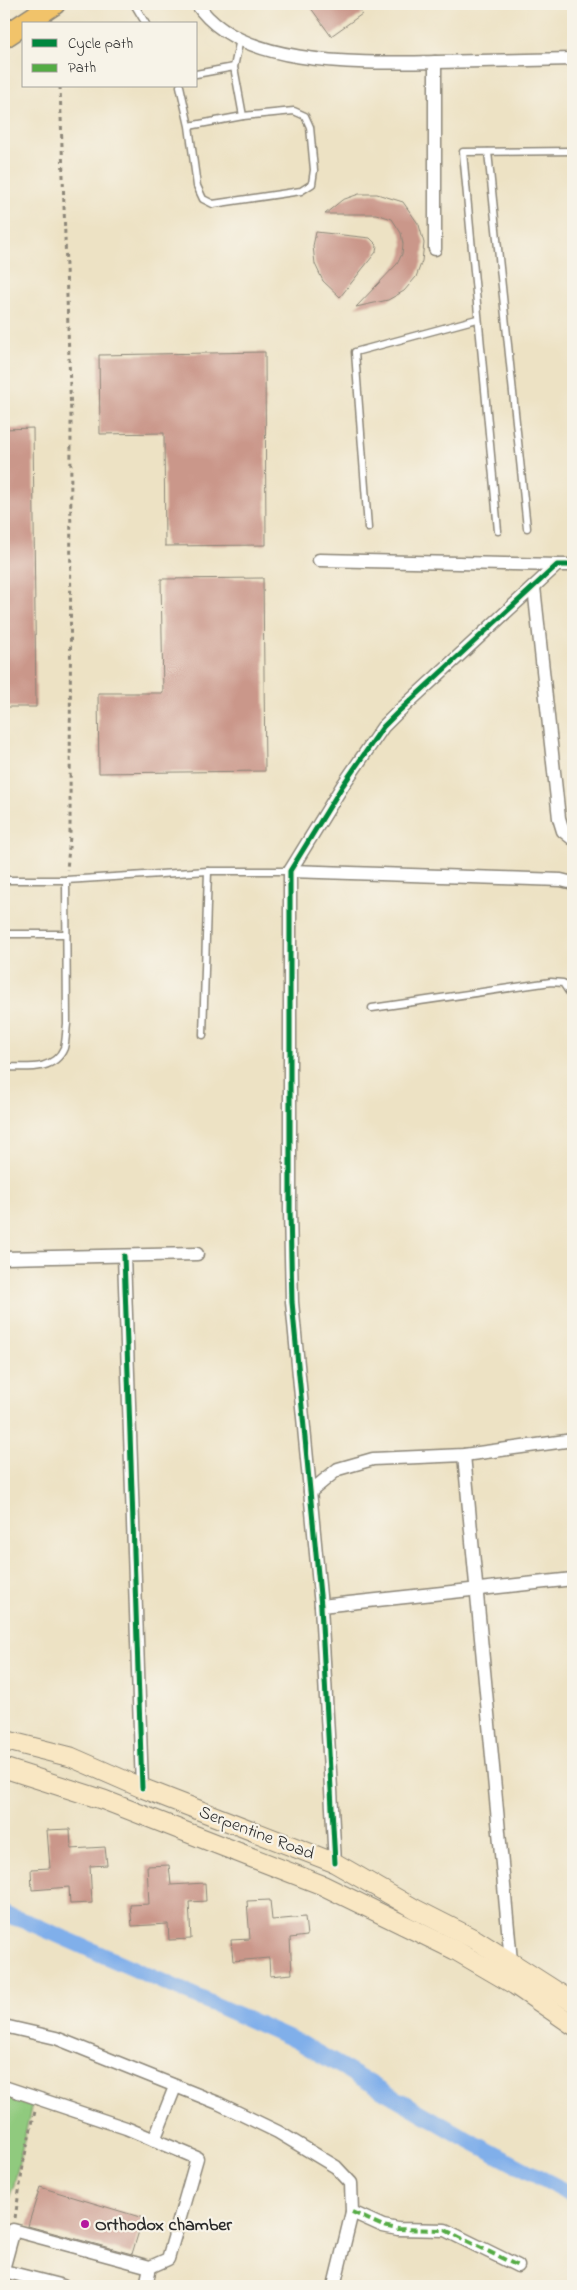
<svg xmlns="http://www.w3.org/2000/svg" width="577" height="2290" font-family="'Indie Flower',sans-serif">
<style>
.green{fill:#90ca7e;stroke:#5e7a54}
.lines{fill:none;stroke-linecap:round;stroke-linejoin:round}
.canal{stroke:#80afea;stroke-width:16}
.building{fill:#ca978a}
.service-casing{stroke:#8c8678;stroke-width:9}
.minor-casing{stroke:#8c8678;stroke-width:15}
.secondary-casing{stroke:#8c8678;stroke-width:21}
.trunk-casing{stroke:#8c8678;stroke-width:24}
.path{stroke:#8c8678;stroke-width:3;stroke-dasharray:4 4;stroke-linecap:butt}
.service{stroke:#fff;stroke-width:6}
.minor{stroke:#fff;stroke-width:12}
.secondary{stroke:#f9e7c3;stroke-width:19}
.trunk{stroke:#f1c36a;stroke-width:21}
.quiet{stroke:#54ab44;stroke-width:4;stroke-dasharray:8 4;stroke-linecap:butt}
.cycleway-casing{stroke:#f7f3e8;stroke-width:8}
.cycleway{stroke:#00873e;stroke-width:5}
.poi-dot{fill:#b5179e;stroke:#f7f3e8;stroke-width:2}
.labels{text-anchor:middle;stroke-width:4.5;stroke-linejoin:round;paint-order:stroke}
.street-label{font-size:18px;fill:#2b2b2b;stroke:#f7f3e8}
.poi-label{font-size:18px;font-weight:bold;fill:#2b2b2b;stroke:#f7f3e8;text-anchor:start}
</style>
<rect width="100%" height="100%" fill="#f7f3e8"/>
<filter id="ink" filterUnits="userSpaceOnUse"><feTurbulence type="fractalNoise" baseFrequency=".02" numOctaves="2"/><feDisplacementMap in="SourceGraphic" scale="10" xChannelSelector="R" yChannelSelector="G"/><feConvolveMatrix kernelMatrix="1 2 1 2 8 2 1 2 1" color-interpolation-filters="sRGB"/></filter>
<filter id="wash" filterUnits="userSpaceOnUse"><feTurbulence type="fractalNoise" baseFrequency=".0096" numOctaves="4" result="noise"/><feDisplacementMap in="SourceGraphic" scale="20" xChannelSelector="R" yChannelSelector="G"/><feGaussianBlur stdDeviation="1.12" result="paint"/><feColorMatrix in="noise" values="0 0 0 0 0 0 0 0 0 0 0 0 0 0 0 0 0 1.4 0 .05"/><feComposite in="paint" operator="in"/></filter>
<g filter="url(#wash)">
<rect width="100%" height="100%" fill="#ede2c4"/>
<polygon class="green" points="8,2093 33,2099 14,2185 4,2211 4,2114"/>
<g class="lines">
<polyline class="canal" points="4,1914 30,1923 297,2041 465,2138 573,2195"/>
</g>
<g id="blocks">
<g class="building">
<polygon points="308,4 355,4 362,14 331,36"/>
<polygon points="359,194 377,194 403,202 419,225 424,243 422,261 416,277 404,291 388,300 356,307 397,264 402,254 403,244 401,233 392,219 376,214 325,214 342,200"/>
<polygon points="316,232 370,238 377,245 376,252 340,297 323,281 315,264 313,246"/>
<polygon points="265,352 266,545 165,546 164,433 100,434 99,355"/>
<polygon points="33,428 36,707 4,707 4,429"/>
<polygon points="263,578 265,771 99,773 98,693 163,693 161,579"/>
<polygon points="70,1829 71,1849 105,1847 107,1865 90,1866 92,1903 70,1904 69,1887 32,1890 31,1869 50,1868 47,1830"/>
<polygon points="169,1865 171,1885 205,1883 206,1901 189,1902 191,1939 169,1940 168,1924 132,1926 130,1905 149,1904 147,1866"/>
<polygon points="270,1900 272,1920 305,1917 307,1936 290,1938 292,1974 270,1976 269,1958 233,1961 231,1940 250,1939 247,1901"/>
<polygon points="40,2187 143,2218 132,2254 28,2226"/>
</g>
</g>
</g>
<g filter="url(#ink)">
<use href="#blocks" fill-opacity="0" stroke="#8c8678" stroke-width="1"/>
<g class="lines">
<g class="service-casing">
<g id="service">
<polyline points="134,4 146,24"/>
<polyline points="240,39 234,67 243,116"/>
<polyline points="196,74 234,67"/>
<polyline points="180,86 189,126 197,186 203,199 213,204 301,191 312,184 314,170 310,127 305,116 294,111 243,116 189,126"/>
<polyline points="488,152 527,528"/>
<polyline points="368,528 355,352 477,319"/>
<polyline points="498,531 463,152 573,151"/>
<polyline points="4,880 66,880 208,871 290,871"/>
<polyline points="4,934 66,934"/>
<polyline points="372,1008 551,982 563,983 573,998"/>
<polyline points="203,1035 208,871"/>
<path d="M4,1067C25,1067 54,1072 64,1048C66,1041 66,1031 67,1024L66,880"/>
</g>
</g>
<g class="minor-casing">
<g id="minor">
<path d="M197,4C239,69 368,63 436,62C482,61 527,60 573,59"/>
<polyline points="435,249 435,62"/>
<polyline points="319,560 557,565"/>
<polyline points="534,587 559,818 563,831 573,839"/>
<polyline points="290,871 561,880 573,883"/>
<polyline points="124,1256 142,1788"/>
<polyline points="4,1258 197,1254"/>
<polyline points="464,1455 511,1961"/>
<polyline points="310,1492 338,1469 373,1459 464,1455 573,1440"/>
<polyline points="321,1606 573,1579"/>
<polyline points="335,1863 321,1606 292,1302 290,1210 290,871 343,785 383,727 397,713 557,565 573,565"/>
<polyline points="4,2026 56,2038 218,2103 278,2132 336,2167 351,2183 352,2212 334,2286"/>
<polyline points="4,2087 126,2128 197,2158 168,2259 150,2267 13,2230"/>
<polyline points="154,2140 175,2087"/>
<polyline points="352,2212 383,2226 398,2229 445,2230 518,2266"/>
<polyline points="4,2266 13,2233"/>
<polyline points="4,2271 63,2286"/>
<polyline points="146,2286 150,2267"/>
</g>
</g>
<g class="secondary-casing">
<g id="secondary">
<polyline points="4,1740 71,1757 142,1788 335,1863 415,1909 476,1940 573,2002"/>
<polyline points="4,1768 104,1800 322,1885 455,1950 515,1985 573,2025"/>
</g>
</g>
<g class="trunk-casing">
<polyline id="trunk" points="4,37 54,4"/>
</g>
<g class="path">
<polyline points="60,86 71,417 70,836 67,870"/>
<polyline points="15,2218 24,2159 35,2111"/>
</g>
<use href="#service" class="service"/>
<use href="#minor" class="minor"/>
<use href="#secondary" class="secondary"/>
<use href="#trunk" class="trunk"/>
<polyline class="quiet" points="352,2212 383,2226 398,2229 445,2230 518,2266"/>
<g class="cycleway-casing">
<g id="cycleway">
<polyline points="124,1256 142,1788"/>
<polyline points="335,1863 321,1606 292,1302 290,1210 290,871 343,785 383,727 397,713 557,565 573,565"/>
</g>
</g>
<use href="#cycleway" class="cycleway"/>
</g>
</g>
<circle class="poi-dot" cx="85" cy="2224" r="5"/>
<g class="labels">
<g class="street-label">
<text transform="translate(257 1832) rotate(21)" y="6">Serpentine Road</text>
</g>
<g class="poi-label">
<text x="95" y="2230">Orthodox chamber</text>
</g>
</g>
<rect width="577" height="2290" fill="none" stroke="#f7f3e8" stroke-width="20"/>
<rect x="22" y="22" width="175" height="65" fill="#f7f3e8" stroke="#a5a39c"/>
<rect x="32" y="39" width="25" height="8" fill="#00873e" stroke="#a5a39c"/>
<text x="68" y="48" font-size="15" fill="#2b2b2b">Cycle path</text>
<rect x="32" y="64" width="25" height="8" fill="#54ab44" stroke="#a5a39c"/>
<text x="68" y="72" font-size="15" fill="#2b2b2b">Path</text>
</svg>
